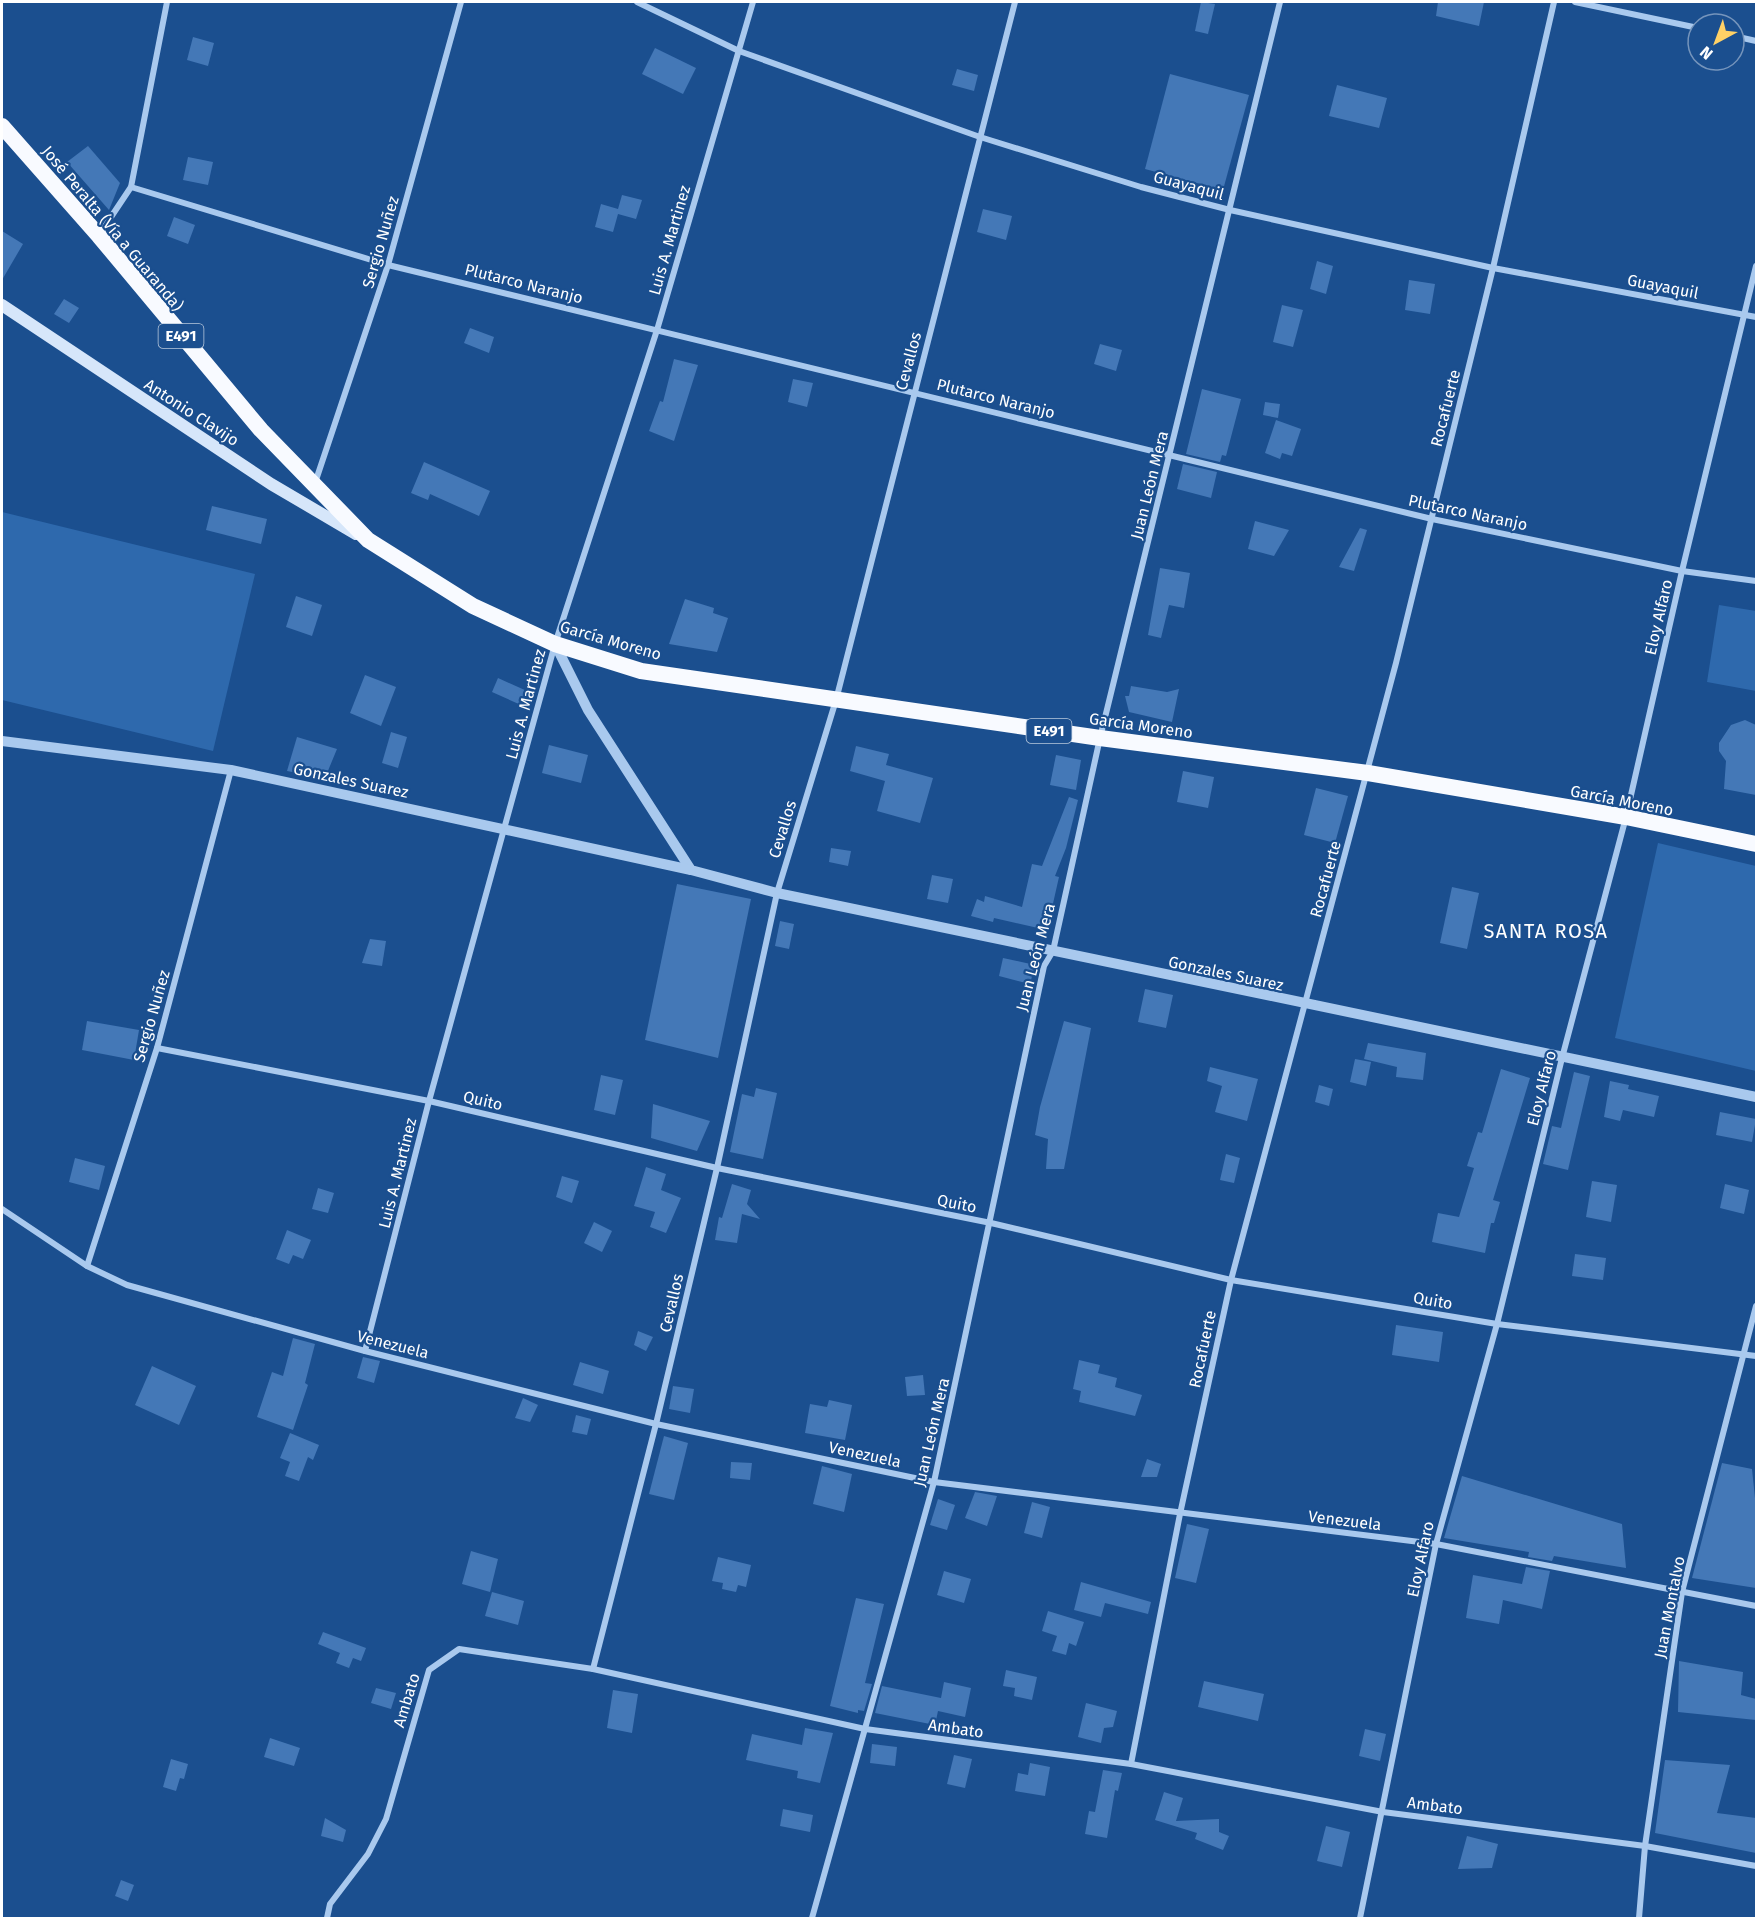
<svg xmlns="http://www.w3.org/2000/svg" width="1758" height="1920" font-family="'Fira Sans',sans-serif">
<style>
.green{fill:#2e69ad}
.building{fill:#4478b7}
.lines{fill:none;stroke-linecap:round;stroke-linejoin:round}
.minor{stroke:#a9c9ee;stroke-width:6}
.tertiary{stroke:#a9c9ee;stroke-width:10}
.secondary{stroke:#d6e6fa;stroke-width:12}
.trunk{stroke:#f8faff;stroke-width:16}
.labels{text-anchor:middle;stroke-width:4.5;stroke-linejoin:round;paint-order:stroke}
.shield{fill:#1b4f8f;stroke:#bbcadd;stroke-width:1.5}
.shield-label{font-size:15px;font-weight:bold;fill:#fff}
.street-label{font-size:16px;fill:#fff;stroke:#1b4f8f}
.quarter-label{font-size:20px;letter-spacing:1.5px;fill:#fff;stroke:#1b4f8f}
</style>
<rect width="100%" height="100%" fill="#1b4f8f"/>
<g class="green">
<polygon points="2,512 255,574 213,751 2,700"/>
<polygon points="1719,605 1756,611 1756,691 1707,682"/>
<polygon points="1658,843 1756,866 1756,1071 1615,1038"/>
</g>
<g class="building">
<polygon points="1201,2 1215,4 1208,34 1195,31"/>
<polygon points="1438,2 1484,2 1479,26 1436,16"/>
<polygon points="193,37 214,43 208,66 187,60"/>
<polygon points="655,48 696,68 683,94 642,74"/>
<polygon points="957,69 978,75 974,91 952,85"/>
<polygon points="1170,74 1249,95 1223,190 1145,169"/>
<polygon points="1337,85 1387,98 1379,128 1329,116"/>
<polygon points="88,146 120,183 109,210 67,162"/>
<polygon points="188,157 213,162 208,185 183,180"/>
<polygon points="622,195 642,200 636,219 618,214 613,232 595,227 601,204 618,209"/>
<polygon points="983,209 1012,216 1006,240 977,232"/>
<polygon points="174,217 195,225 188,244 167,236"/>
<polygon points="2,231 23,244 2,280"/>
<polygon points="1317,261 1333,266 1326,294 1310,289"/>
<polygon points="1409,280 1435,284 1430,314 1405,310"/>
<polygon points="64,299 79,308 69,323 54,314"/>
<polygon points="1282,305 1303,310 1293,347 1273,342"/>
<polygon points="470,328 494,337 489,353 464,343"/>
<polygon points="1100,344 1122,350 1116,371 1094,364"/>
<polygon points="674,359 698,365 674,441 649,431 660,401 663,402"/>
<polygon points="793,379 813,383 807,407 788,402"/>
<polygon points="1202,389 1241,399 1226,456 1222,455 1220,462 1186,454"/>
<polygon points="1265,402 1280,404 1278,418 1263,415"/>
<polygon points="1276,420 1301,429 1292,456 1282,453 1280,459 1265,453"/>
<polygon points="424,462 490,491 479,516 430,494 428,500 411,493"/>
<polygon points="1183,464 1217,472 1211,498 1177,489"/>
<polygon points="212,506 267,519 261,544 206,530"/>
<polygon points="1255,521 1289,530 1274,556 1248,549"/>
<polygon points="1360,528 1367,530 1354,571 1339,567"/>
<polygon points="1160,568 1190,573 1184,608 1169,605 1161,638 1148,635"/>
<polygon points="296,596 322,605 312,636 286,627"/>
<polygon points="685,599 714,608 713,613 728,618 717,652 669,644"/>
<polygon points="365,675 396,687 381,726 350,713"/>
<polygon points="498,678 527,691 521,705 492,692"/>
<polygon points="1131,686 1167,692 1179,689 1172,722 1129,712 1125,696 1129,696"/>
<polygon points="1745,720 1756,725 1756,795 1724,789 1726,761 1719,751 1719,743 1731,725"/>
<polygon points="391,732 407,737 398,768 382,763"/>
<polygon points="297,737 337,749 325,778 287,771"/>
<polygon points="549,745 588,755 581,783 542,773"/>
<polygon points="856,746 889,754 886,765 933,778 920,823 877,811 885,781 850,771"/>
<polygon points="1056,755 1081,760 1076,790 1050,785"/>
<polygon points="1183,771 1214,777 1208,808 1177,802"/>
<polygon points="1316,788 1348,796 1335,843 1304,835"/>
<polygon points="1069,797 1078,800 1066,848 1055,876 1059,877 1047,930 994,918 993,922 971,916 977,899 984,902 985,896 1022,907 1032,864 1042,866"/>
<polygon points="831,848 851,851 848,866 829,862"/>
<polygon points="932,875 953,879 948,903 927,899"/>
<polygon points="677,884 751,899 718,1058 645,1040"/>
<polygon points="1452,887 1479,893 1467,949 1440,943"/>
<polygon points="780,921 794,924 789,949 775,946"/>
<polygon points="370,939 386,941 382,966 362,963"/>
<polygon points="1003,958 1035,965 1030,984 999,976"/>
<polygon points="1145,989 1173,995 1166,1028 1138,1022"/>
<polygon points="87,1021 139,1030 134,1060 82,1050"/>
<polygon points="1064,1021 1091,1028 1064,1169 1046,1169 1048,1139 1035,1135 1040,1107"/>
<polygon points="1368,1043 1426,1053 1423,1080 1396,1077 1397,1067 1364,1059"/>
<polygon points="1355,1059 1371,1062 1366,1086 1350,1082"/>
<polygon points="1210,1067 1258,1079 1247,1121 1215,1112 1222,1086 1207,1081"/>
<polygon points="1501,1069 1530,1078 1493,1200 1500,1202 1494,1223 1491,1223 1485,1253 1432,1242 1438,1213 1459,1217 1474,1168 1467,1166 1478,1132 1482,1133"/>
<polygon points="1574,1072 1590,1076 1568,1170 1543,1164 1552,1126 1561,1128"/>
<polygon points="601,1075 623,1080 615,1115 594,1110"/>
<polygon points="1610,1081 1629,1085 1628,1089 1659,1096 1654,1117 1623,1110 1620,1121 1604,1117"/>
<polygon points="1319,1085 1333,1089 1329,1106 1315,1102"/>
<polygon points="756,1088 777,1093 763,1159 730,1152 742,1094 754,1097"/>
<polygon points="653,1104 710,1121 697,1151 651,1138"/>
<polygon points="1720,1112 1756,1119 1752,1142 1716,1135"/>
<polygon points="1226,1154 1240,1158 1234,1183 1220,1180"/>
<polygon points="75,1158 105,1166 99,1190 69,1182"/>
<polygon points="646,1167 666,1174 661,1190 681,1198 666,1233 650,1227 655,1212 634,1206"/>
<polygon points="562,1176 579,1181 572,1203 556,1197"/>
<polygon points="1592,1181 1617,1185 1611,1222 1586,1217"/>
<polygon points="732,1184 751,1190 747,1204 760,1219 742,1214 737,1243 715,1240 719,1217 722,1218"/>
<polygon points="1725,1184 1749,1190 1744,1214 1720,1208"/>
<polygon points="318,1188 334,1193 328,1213 312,1209"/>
<polygon points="594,1222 612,1231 602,1252 584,1243"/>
<polygon points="287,1230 311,1240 303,1259 293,1255 289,1264 276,1259"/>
<polygon points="1575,1254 1606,1258 1603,1280 1572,1276"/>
<polygon points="1396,1325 1443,1332 1439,1362 1392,1355"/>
<polygon points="638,1331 653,1337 646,1351 634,1345"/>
<polygon points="293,1338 315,1344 305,1383 308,1385 293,1430 257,1417 272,1372 283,1376"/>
<polygon points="363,1357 380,1361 374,1383 357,1378"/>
<polygon points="1079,1360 1100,1365 1098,1373 1117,1378 1115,1387 1142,1395 1135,1416 1079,1402 1081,1391 1073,1389"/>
<polygon points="580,1362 609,1371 603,1394 573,1385"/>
<polygon points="152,1366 196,1386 179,1425 135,1405"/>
<polygon points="923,1375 925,1395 907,1396 905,1377"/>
<polygon points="673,1386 694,1389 690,1413 669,1409"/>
<polygon points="523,1398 538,1405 530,1422 515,1418"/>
<polygon points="829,1400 852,1405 845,1440 805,1433 810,1404 827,1407"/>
<polygon points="576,1415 591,1419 587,1435 572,1432"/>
<polygon points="290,1433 319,1445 313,1460 308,1457 299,1481 285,1476 290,1462 280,1458"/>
<polygon points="664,1436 688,1443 674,1500 649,1494"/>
<polygon points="1147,1459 1161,1464 1157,1477 1141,1477"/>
<polygon points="731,1462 752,1463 750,1480 730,1478"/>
<polygon points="1722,1463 1752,1469 1756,1508 1756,1588 1692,1578"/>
<polygon points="822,1466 852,1474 844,1512 813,1504"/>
<polygon points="1462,1476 1622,1524 1626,1568 1554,1556 1552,1561 1528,1557 1529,1552 1444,1538"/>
<polygon points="975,1492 997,1496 987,1526 965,1518"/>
<polygon points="938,1499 955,1505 947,1530 930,1525"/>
<polygon points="1032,1502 1050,1507 1042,1538 1024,1533"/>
<polygon points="1187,1524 1209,1529 1196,1583 1175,1578"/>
<polygon points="471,1551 498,1559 490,1592 462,1584"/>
<polygon points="718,1557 751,1565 746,1587 738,1585 736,1592 722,1589 723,1583 712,1581"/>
<polygon points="1526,1567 1550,1571 1542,1609 1503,1600 1499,1624 1466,1618 1473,1575 1522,1584"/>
<polygon points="944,1571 971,1579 964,1603 937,1595"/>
<polygon points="1081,1582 1151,1602 1148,1614 1105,1603 1101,1617 1074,1610"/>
<polygon points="492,1592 524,1601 518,1625 485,1616"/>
<polygon points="856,1598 884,1604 865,1683 872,1684 864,1711 858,1710 858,1713 830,1706"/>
<polygon points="1048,1611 1084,1622 1076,1646 1069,1643 1066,1655 1052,1651 1057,1636 1042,1631"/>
<polygon points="323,1632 366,1648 361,1661 353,1658 349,1668 336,1663 340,1653 318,1644"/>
<polygon points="1679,1661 1743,1672 1741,1695 1756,1699 1756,1720 1678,1712"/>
<polygon points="1006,1670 1037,1677 1032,1700 1014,1696 1015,1688 1003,1686"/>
<polygon points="1204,1681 1264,1694 1258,1721 1198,1707"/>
<polygon points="944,1682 971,1688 965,1717 938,1711 935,1725 875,1713 882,1686 941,1698"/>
<polygon points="376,1688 396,1693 391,1709 371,1703"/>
<polygon points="613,1690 638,1694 632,1733 607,1728"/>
<polygon points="1086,1703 1117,1711 1113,1727 1104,1728 1101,1743 1078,1737"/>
<polygon points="805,1728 833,1733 820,1783 797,1778 798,1771 746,1760 752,1734 802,1745"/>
<polygon points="1365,1729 1386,1734 1380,1761 1359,1756"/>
<polygon points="270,1738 300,1748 294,1766 264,1757"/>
<polygon points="872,1744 897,1747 895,1766 870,1763"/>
<polygon points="954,1755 972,1759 965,1788 947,1784"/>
<polygon points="171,1759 188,1764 184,1779 180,1778 176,1791 163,1787"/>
<polygon points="1665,1760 1730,1765 1717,1813 1756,1818 1756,1853 1655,1833"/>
<polygon points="1030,1763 1050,1767 1045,1796 1015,1791 1018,1773 1028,1775"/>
<polygon points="1103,1770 1122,1773 1118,1791 1115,1790 1107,1838 1085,1834 1089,1811 1095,1812"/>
<polygon points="1164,1792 1183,1798 1176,1821 1219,1819 1219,1832 1229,1836 1223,1850 1195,1839 1197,1833 1155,1820"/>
<polygon points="783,1809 813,1815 810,1832 780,1826"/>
<polygon points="325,1818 346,1830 343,1842 321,1836"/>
<polygon points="1326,1826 1350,1832 1342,1867 1317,1861"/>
<polygon points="1467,1836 1498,1844 1492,1868 1458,1869"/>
<polygon points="121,1880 134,1885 128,1901 115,1896"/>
</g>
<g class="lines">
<g class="minor">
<polyline points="637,2 739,51 980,137 1141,187 1230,210 1493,268 1756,317"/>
<polyline points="1575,2 1698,28"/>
<polyline points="1734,36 1756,41"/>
<polyline points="131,187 388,265 1432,519 1682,571 1756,581"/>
<polyline points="99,235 131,187 167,2"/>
<polyline points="315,483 388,265 461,2"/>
<polyline points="157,1048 429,1101 717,1168 991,1223 1231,1280 1497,1324 1756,1356"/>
<polyline points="2,1209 87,1266 127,1285 365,1351 656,1424 934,1482 1436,1544 1756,1606"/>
<polyline points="87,1266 157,1048 231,770"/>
<polyline points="365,1351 429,1101 555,644 657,330 753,2"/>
<polyline points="593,1669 656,1424 717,1168 777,893 836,700 1015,2"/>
<polyline points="1131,1764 1180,1514 1231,1280 1396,663 1493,268 1554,2"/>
<polyline points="327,1918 330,1904 368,1854 386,1819 429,1670 459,1649 593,1669 865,1729 1131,1764 1383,1812 1645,1846 1756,1866"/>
<polyline points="812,1918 934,1482 1044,966 1053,951 1100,738 1280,2"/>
<polyline points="1360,1918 1436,1544 1497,1324 1562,1058 1626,817 1682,571 1756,266"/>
<polyline points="1639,1918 1645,1846 1682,1592 1756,1306"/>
</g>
<g class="tertiary">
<polyline points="555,644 588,710 691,870 777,893 1756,1097"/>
<polyline points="2,741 231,770 691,870"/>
</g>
<polyline class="secondary" points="2,305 271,484 356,534"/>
<polyline class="trunk" points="2,126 99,236 261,430 368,540 473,606 555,644 641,671 1100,738 1368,773 1626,817 1756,844"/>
</g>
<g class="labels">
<g class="shield">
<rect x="158.5" y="324" width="45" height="24" rx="4.5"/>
<rect x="1026.5" y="719" width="45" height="24" rx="4.5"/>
</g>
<g class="shield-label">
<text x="181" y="341">E491</text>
<text x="1049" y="736">E491</text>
</g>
<g class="street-label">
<text transform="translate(1189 185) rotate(15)" y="6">Guayaquil</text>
<text transform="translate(113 228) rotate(50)" y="6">José Peralta (Vía a Guaranda)</text>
<text transform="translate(669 240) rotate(-74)" y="6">Luis A. Martinez</text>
<text transform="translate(380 242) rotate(-74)" y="6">Sergio Nuñez</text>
<text transform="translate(524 283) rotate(14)" y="6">Plutarco Naranjo</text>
<text transform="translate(1663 286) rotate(11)" y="6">Guayaquil</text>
<text transform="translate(908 361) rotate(-75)" y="6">Cevallos</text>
<text transform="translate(996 398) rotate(14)" y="6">Plutarco Naranjo</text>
<text transform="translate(1445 408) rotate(-76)" y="6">Rocafuerte</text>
<text transform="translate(192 412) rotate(33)" y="6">Antonio Clavijo</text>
<text transform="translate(1149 485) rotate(-76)" y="6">Juan León Mera</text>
<text transform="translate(1468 512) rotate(12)" y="6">Plutarco Naranjo</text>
<text transform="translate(1658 617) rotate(-77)" y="6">Eloy Alfaro</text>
<text transform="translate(611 640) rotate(16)" y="6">García Moreno</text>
<text transform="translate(525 704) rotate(-75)" y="6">Luis A. Martinez</text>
<text transform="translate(1141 725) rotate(8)" y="6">García Moreno</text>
<text transform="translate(351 780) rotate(12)" y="6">Gonzales Suarez</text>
<text transform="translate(1622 800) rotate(11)" y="6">García Moreno</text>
<text transform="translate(782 829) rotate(-73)" y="6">Cevallos</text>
<text transform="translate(1325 879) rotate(-75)" y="6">Rocafuerte</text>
<text transform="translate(1035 957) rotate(-75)" y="6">Juan León Mera</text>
<text transform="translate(1226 973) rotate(12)" y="6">Gonzales Suarez</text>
<text transform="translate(151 1016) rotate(-74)" y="6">Sergio Nuñez</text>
<text transform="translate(1541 1088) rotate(-76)" y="6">Eloy Alfaro</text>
<text transform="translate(483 1100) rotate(13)" y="6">Quito</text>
<text transform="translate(397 1173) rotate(-76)" y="6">Luis A. Martinez</text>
<text transform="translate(957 1203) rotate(11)" y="6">Quito</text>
<text transform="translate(1433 1300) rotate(10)" y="6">Quito</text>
<text transform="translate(671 1303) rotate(-77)" y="6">Cevallos</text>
<text transform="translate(393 1344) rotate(14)" y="6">Venezuela</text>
<text transform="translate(1202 1349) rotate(-78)" y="6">Rocafuerte</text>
<text transform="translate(931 1432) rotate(-77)" y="6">Juan León Mera</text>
<text transform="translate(865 1454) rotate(12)" y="6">Venezuela</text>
<text transform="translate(1345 1520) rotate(7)" y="6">Venezuela</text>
<text transform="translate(1420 1559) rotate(-78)" y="6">Eloy Alfaro</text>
<text transform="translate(1669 1607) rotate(-79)" y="6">Juan Montalvo</text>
<text transform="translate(406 1700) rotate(-73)" y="6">Ambato</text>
<text transform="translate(956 1728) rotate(8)" y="6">Ambato</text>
<text transform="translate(1435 1805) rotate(7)" y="6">Ambato</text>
</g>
<g class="quarter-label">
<text x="1546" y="938">SANTA ROSA</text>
</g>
</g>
<rect width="1758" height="1920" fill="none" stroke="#ffffff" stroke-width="6"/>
<g transform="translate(1716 42) rotate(221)"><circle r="28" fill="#1b4f8f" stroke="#7695bc" stroke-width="1.5"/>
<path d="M0-4.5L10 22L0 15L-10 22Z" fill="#ffd166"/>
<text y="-9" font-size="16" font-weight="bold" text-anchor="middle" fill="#ffffff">N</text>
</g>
</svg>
